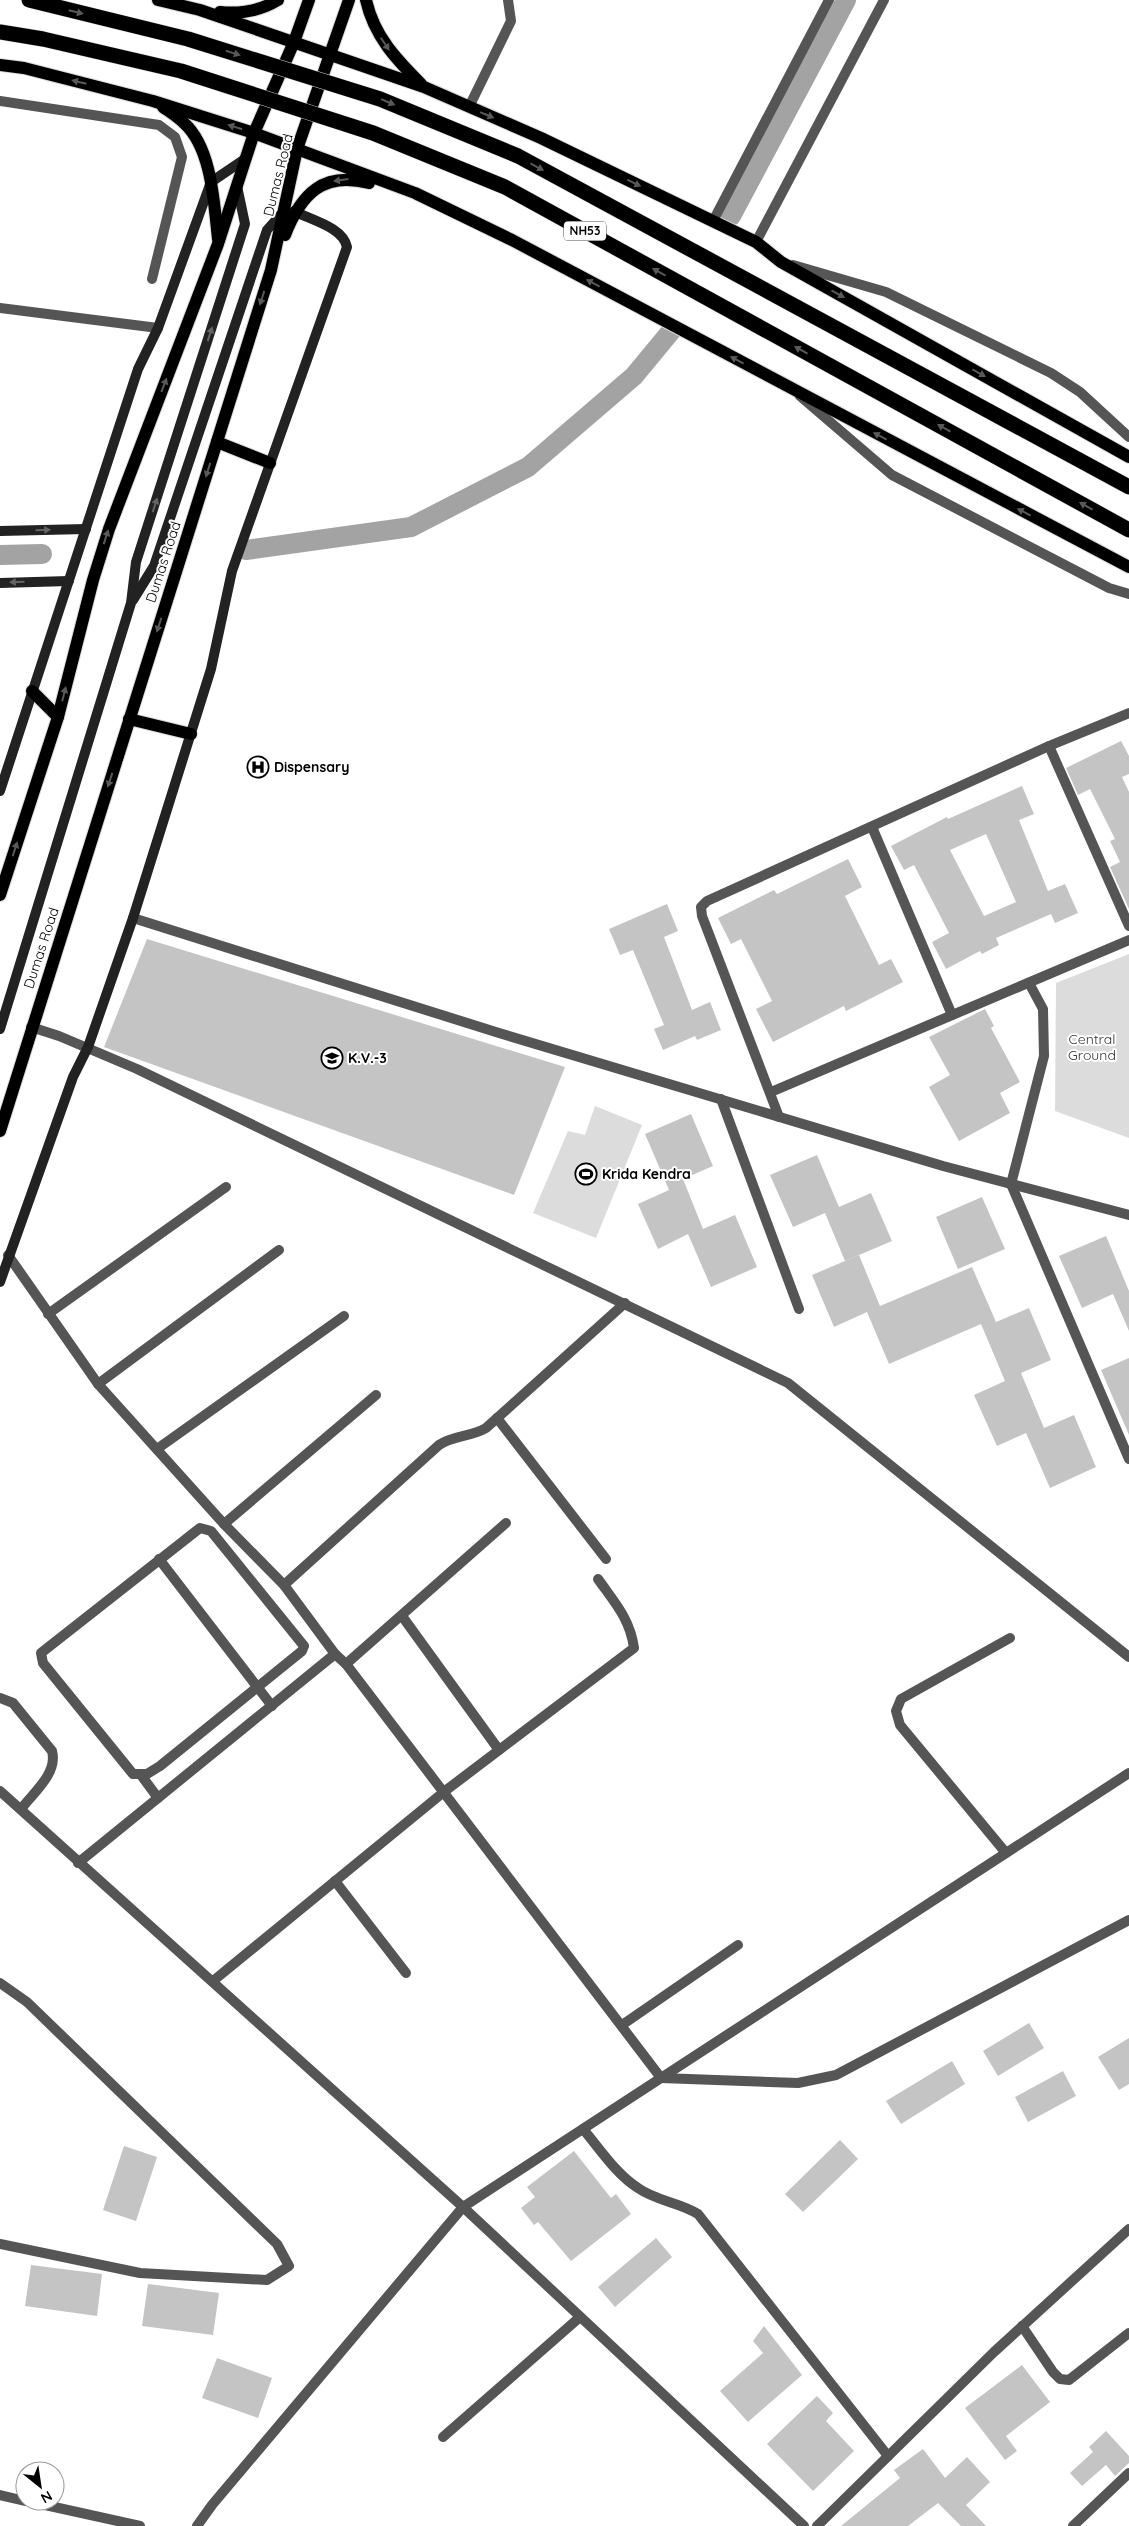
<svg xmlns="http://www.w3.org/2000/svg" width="1129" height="2526" font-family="Quicksand,sans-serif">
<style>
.green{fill:#dcdcdc}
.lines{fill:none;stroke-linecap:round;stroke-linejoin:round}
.canal{stroke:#a3a3a3;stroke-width:20}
.building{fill:#c4c4c4;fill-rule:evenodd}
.primary-casing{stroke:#dbdbdb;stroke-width:14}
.lane{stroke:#555;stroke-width:10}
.street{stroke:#555;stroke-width:10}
.secondary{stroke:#222;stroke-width:10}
.primary{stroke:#000;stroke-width:12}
.highway-bridge-casing{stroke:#dbdbdb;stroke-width:16;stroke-linecap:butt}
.highway-bridge{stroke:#000;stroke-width:15}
.oneway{fill:#595959}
.oneway2{fill:#646464}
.labels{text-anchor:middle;stroke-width:4;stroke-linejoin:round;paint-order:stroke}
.shield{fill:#fff;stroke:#4c4c4c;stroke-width:1}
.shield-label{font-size:12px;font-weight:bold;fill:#000}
.street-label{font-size:14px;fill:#000;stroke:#fff}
.poi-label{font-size:14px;font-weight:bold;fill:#000;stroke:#fff;text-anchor:start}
.park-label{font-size:14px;fill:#333;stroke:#fff}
</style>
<rect width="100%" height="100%" fill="#fff"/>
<g class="green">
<polygon points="1129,954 1129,1138 1055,1111 1056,983"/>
<polygon points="595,1106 642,1125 596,1238 533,1213 568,1131 585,1135"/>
</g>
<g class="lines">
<g class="canal">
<polyline points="731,216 846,0"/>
<polyline points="246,550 411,527 528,467 634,376 672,330"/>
<polyline points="0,555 42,554"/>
</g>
</g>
<g class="building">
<polygon points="1121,741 1129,756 1129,774 1122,777 1129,792 1129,909 1110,867 1120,862 1110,841 1115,839 1090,789 1078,795 1066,768"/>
<path d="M1022,786L1034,814L1019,820L1048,891L1065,884L1078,913L1055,923L1051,914L996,938L999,945L982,954L980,951L946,969L932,942L949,933L914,865L904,870L891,846L947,817L948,819ZM986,834L1016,902L984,916L950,850Z"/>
<polygon points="848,859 862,887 845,896 879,965 891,959 903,982 846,1011 844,1006 773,1042 756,1009 772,1001 741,939 731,944 718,918 774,890 777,894"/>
<polygon points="667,904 678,931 664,937 692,1010 710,1002 721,1030 697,1040 695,1036 663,1050 654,1029 664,1025 633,950 620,955 609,929"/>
<polygon points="147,939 565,1067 514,1195 104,1047"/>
<polygon points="985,1009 994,1026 991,1028 1020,1082 1000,1093 1010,1113 959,1141 929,1087 950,1075 929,1037"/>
<polygon points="691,1114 713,1166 683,1179 703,1229 735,1215 757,1267 711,1287 688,1234 658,1249 638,1204 669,1190 645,1134"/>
<polygon points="817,1155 839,1207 871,1193 892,1241 845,1261 825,1213 793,1227 770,1175"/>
<polygon points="982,1197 1005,1249 958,1269 936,1217"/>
<polygon points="1106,1236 1129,1291 1129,1331 1113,1294 1082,1308 1059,1256"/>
<polygon points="859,1255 880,1306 972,1267 996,1322 1029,1308 1051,1360 1021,1373 1044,1428 1074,1415 1096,1467 1050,1488 1026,1433 997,1446 974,1395 1005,1381 981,1324 889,1364 867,1312 834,1327 812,1275"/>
<polygon points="1129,1358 1129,1435 1101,1370"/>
<polygon points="1029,2023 1044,2048 998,2076 983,2051"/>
<polygon points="1129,2038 1129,2084 1119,2090 1098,2057"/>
<polygon points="952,2061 965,2084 901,2124 886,2101"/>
<polygon points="1063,2071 1076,2096 1028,2122 1015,2097"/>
<polygon points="840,2140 858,2159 803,2212 785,2194"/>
<polygon points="124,2146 157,2157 136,2221 103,2210"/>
<polygon points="574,2151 611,2198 616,2194 631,2214 571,2261 538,2222 534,2225 521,2208 535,2197 527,2187"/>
<polygon points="656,2238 672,2257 615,2307 598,2287"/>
<polygon points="31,2265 102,2274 97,2316 25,2306"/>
<polygon points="148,2284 219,2293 213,2335 142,2326"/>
<polygon points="764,2326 802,2375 748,2422 720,2391 763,2353 753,2341"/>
<polygon points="217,2358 272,2378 258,2418 202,2398"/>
<polygon points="1022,2365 1050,2402 1006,2436 1017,2451 1005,2460 965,2408"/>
<polygon points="817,2396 833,2413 826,2421 854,2451 813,2491 767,2444"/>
<polygon points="1106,2431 1129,2456 1129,2463 1115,2476 1106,2465 1082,2486 1070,2473 1093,2452 1089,2447"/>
<polygon points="923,2449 945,2478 967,2457 990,2482 966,2505 986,2526 961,2526 938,2503 908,2526 841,2526 900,2478 894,2470"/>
</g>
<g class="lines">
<g class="primary-casing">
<g id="primary">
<polyline points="158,0 200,10 424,87 541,138 756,242 781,262 1129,457"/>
<path d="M366,0C374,36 396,59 421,84"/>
<path d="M220,12C240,14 260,11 278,0"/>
<polyline points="0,65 24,68 153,101 254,133 415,193 512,240 1129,567"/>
<path d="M163,107C170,112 178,117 184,123C212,148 214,204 218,239"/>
<path d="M285,235C301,194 323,171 369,183"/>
<polyline points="217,442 270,463"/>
<polyline points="32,691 58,717"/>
<polyline points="129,719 191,734"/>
<polyline points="0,895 58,717 93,580 109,529 218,244 254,133 294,42 309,0"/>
<polyline points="0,1131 271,270 297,149 349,0"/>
</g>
</g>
<g class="lane">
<polyline points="0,101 159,125 175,137 182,157 152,279"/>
<polyline points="793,265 886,292 1051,373 1080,392 1129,437"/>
<polyline points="0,308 158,328"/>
<polyline points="800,396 892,475 1109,588 1129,594"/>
<path d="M0,1698L13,1703L52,1751C58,1773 34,1792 21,1809"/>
<polyline points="335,1881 406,1973"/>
<polyline points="0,1983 27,2002 277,2244 289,2266 267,2280 140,2273 0,2244"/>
<polyline points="443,2437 580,2317"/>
</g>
<g class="street">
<polyline points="469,107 511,21 508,0"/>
<polyline points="713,221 829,0"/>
<polyline points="756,242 884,0"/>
<polyline points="1049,746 1129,926"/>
<polyline points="872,827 952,1015"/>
<polyline points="133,918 499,1033 943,1166 1129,1215"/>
<polyline points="1029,983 1043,1009 1044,1056 1011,1184 1129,1459"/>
<polyline points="31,1027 59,1036 137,1069 788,1383 1129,1657"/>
<polyline points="771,1092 1129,940"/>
<polyline points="721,1099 799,1309"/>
<polyline points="779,1117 702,916 701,907 707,901 1049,746 1129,713"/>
<polyline points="8,1255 98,1384 224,1524 284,1585 335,1654 346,1664 661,2078 798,2083 836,2075 1129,1920"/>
<polyline points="48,1314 226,1187"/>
<polyline points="98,1384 279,1250"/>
<polyline points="497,1418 606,1559"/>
<polyline points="157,1449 344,1316"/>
<polyline points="224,1524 376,1395"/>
<polygon points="200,1528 211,1531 304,1646 302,1651 160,1766 147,1774 133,1774 43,1663 41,1653"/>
<polyline points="159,1559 272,1706"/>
<path d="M284,1585L439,1445C454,1435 471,1437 486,1428L625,1303"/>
<polyline points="402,1616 499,1750"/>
<polyline points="346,1664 506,1523"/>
<polyline points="141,1775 158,1798"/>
<polyline points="0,1791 463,2207 804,2526"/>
<polyline points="1006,1853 900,1725 896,1711 901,1699 1010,1638"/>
<polyline points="78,1863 335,1654"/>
<path d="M213,1981L445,1791L634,1648C630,1619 615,1603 598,1579"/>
<polyline points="622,2025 738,1945"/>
<path d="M583,2129C600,2149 616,2174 638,2188C656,2201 679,2202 698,2214L888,2456"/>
<polyline points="1022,2326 1053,2372 1060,2379 1069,2380 1129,2333"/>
<polyline points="0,2495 25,2501"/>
<polyline points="27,2501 140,2526"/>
<polyline points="197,2526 212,2505 463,2207 1129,1773"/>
<polyline points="817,2526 994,2352 1129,2229"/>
<polyline points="1073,2526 1129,2473"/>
</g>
<g class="secondary">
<polyline points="0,531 86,529"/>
<polyline points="0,583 69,581"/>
<polyline points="133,600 154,566 267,230 284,211"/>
<polyline points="0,791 138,369 158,328 211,182 245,159"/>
<polyline points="0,1029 131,603 136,562 245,224 237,186"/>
<path d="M0,1282L73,1077L88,1047L133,918L211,669L232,571L347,247C343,227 311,220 294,211"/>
</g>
<use href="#primary" class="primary"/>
<g class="highway-bridge-casing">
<g id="highway-bridge">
<polyline points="29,0 188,39 380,99 518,156 1129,487"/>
<polyline points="0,32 43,39 181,71 373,133 505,187 1129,530"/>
</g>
</g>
<use href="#highway-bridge" class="highway-bridge"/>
</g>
<defs><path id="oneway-solid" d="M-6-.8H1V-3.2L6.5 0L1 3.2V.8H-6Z" transform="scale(1.25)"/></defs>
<g class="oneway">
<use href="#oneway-solid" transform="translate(76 12) rotate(14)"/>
<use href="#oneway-solid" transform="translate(385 44) rotate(56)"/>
<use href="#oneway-solid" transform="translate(233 53) rotate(17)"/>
<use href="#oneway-solid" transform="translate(79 82) rotate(-166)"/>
<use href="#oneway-solid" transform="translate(388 102) rotate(23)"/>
<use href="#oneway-solid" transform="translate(487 115) rotate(23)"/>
<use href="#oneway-solid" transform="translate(235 127) rotate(-162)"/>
<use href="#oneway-solid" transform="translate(537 167) rotate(28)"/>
<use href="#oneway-solid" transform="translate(341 180) rotate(172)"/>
<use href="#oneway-solid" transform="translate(634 183) rotate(26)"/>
<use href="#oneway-solid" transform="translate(659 272) rotate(-151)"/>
<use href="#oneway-solid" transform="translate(593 283) rotate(-152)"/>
<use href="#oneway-solid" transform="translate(838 294) rotate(29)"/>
<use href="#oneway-solid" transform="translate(262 298) rotate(108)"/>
<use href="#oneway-solid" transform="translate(801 350) rotate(-151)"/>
<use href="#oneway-solid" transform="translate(737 360) rotate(-152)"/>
<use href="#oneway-solid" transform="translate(979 373) rotate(29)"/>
<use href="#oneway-solid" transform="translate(164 385) rotate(-69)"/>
<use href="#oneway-solid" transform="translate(944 428) rotate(-151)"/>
<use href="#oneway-solid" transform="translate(880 436) rotate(-152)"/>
<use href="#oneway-solid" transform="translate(208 470) rotate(108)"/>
<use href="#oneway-solid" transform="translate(1086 506) rotate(-151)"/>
<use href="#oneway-solid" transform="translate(1024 512) rotate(-152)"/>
<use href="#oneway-solid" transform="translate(106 537) rotate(-72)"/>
<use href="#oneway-solid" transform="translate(159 625) rotate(108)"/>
<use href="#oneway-solid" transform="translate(64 694) rotate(-76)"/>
<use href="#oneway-solid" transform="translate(110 780) rotate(108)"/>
<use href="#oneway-solid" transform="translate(15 849) rotate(-72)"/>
</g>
<g class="oneway2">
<use href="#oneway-solid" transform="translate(210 334) rotate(-72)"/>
<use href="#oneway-solid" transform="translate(155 505) rotate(-72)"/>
<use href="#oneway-solid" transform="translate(43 530) rotate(-2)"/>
<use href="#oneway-solid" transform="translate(17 582) rotate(178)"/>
</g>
<defs>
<g id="hospital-ring" transform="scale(1.125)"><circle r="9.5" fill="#fff" stroke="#000" stroke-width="1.5"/><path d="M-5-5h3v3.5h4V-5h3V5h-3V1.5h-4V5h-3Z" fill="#000"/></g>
<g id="school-ring" transform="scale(1.125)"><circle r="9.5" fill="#fff" stroke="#000" stroke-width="1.5"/><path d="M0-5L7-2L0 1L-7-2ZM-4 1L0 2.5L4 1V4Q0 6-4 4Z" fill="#000"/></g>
<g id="stadium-ring" transform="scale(1.125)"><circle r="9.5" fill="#fff" stroke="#000" stroke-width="1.5"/><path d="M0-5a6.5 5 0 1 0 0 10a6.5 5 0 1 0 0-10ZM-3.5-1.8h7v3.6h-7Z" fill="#000"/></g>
</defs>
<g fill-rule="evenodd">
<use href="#hospital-ring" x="258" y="767"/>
<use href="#school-ring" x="332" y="1058"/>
<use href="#stadium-ring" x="586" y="1174"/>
</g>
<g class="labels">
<rect class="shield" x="564" y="221.5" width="42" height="19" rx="4"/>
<g class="shield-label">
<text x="585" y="235">NH53</text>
</g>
<g class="street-label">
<text transform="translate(278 175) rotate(-76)" y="5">Dumas Road</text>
<text transform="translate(163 562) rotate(-72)" y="5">Dumas Road</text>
<text transform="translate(41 948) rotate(-72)" y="5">Dumas Road</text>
</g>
<g class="poi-label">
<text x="274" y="772">Dispensary</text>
<text x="348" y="1063">K.V.-3</text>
<text x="602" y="1179">Krida Kendra</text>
</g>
<g class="park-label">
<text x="1092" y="1044">Central<tspan x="1092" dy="16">Ground</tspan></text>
</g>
</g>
<g transform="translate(40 2486) rotate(150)"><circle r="24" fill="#ffffff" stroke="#999999"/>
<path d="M0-4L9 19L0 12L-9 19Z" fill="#000000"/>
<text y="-8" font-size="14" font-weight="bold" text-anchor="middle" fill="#000000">N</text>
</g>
</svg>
